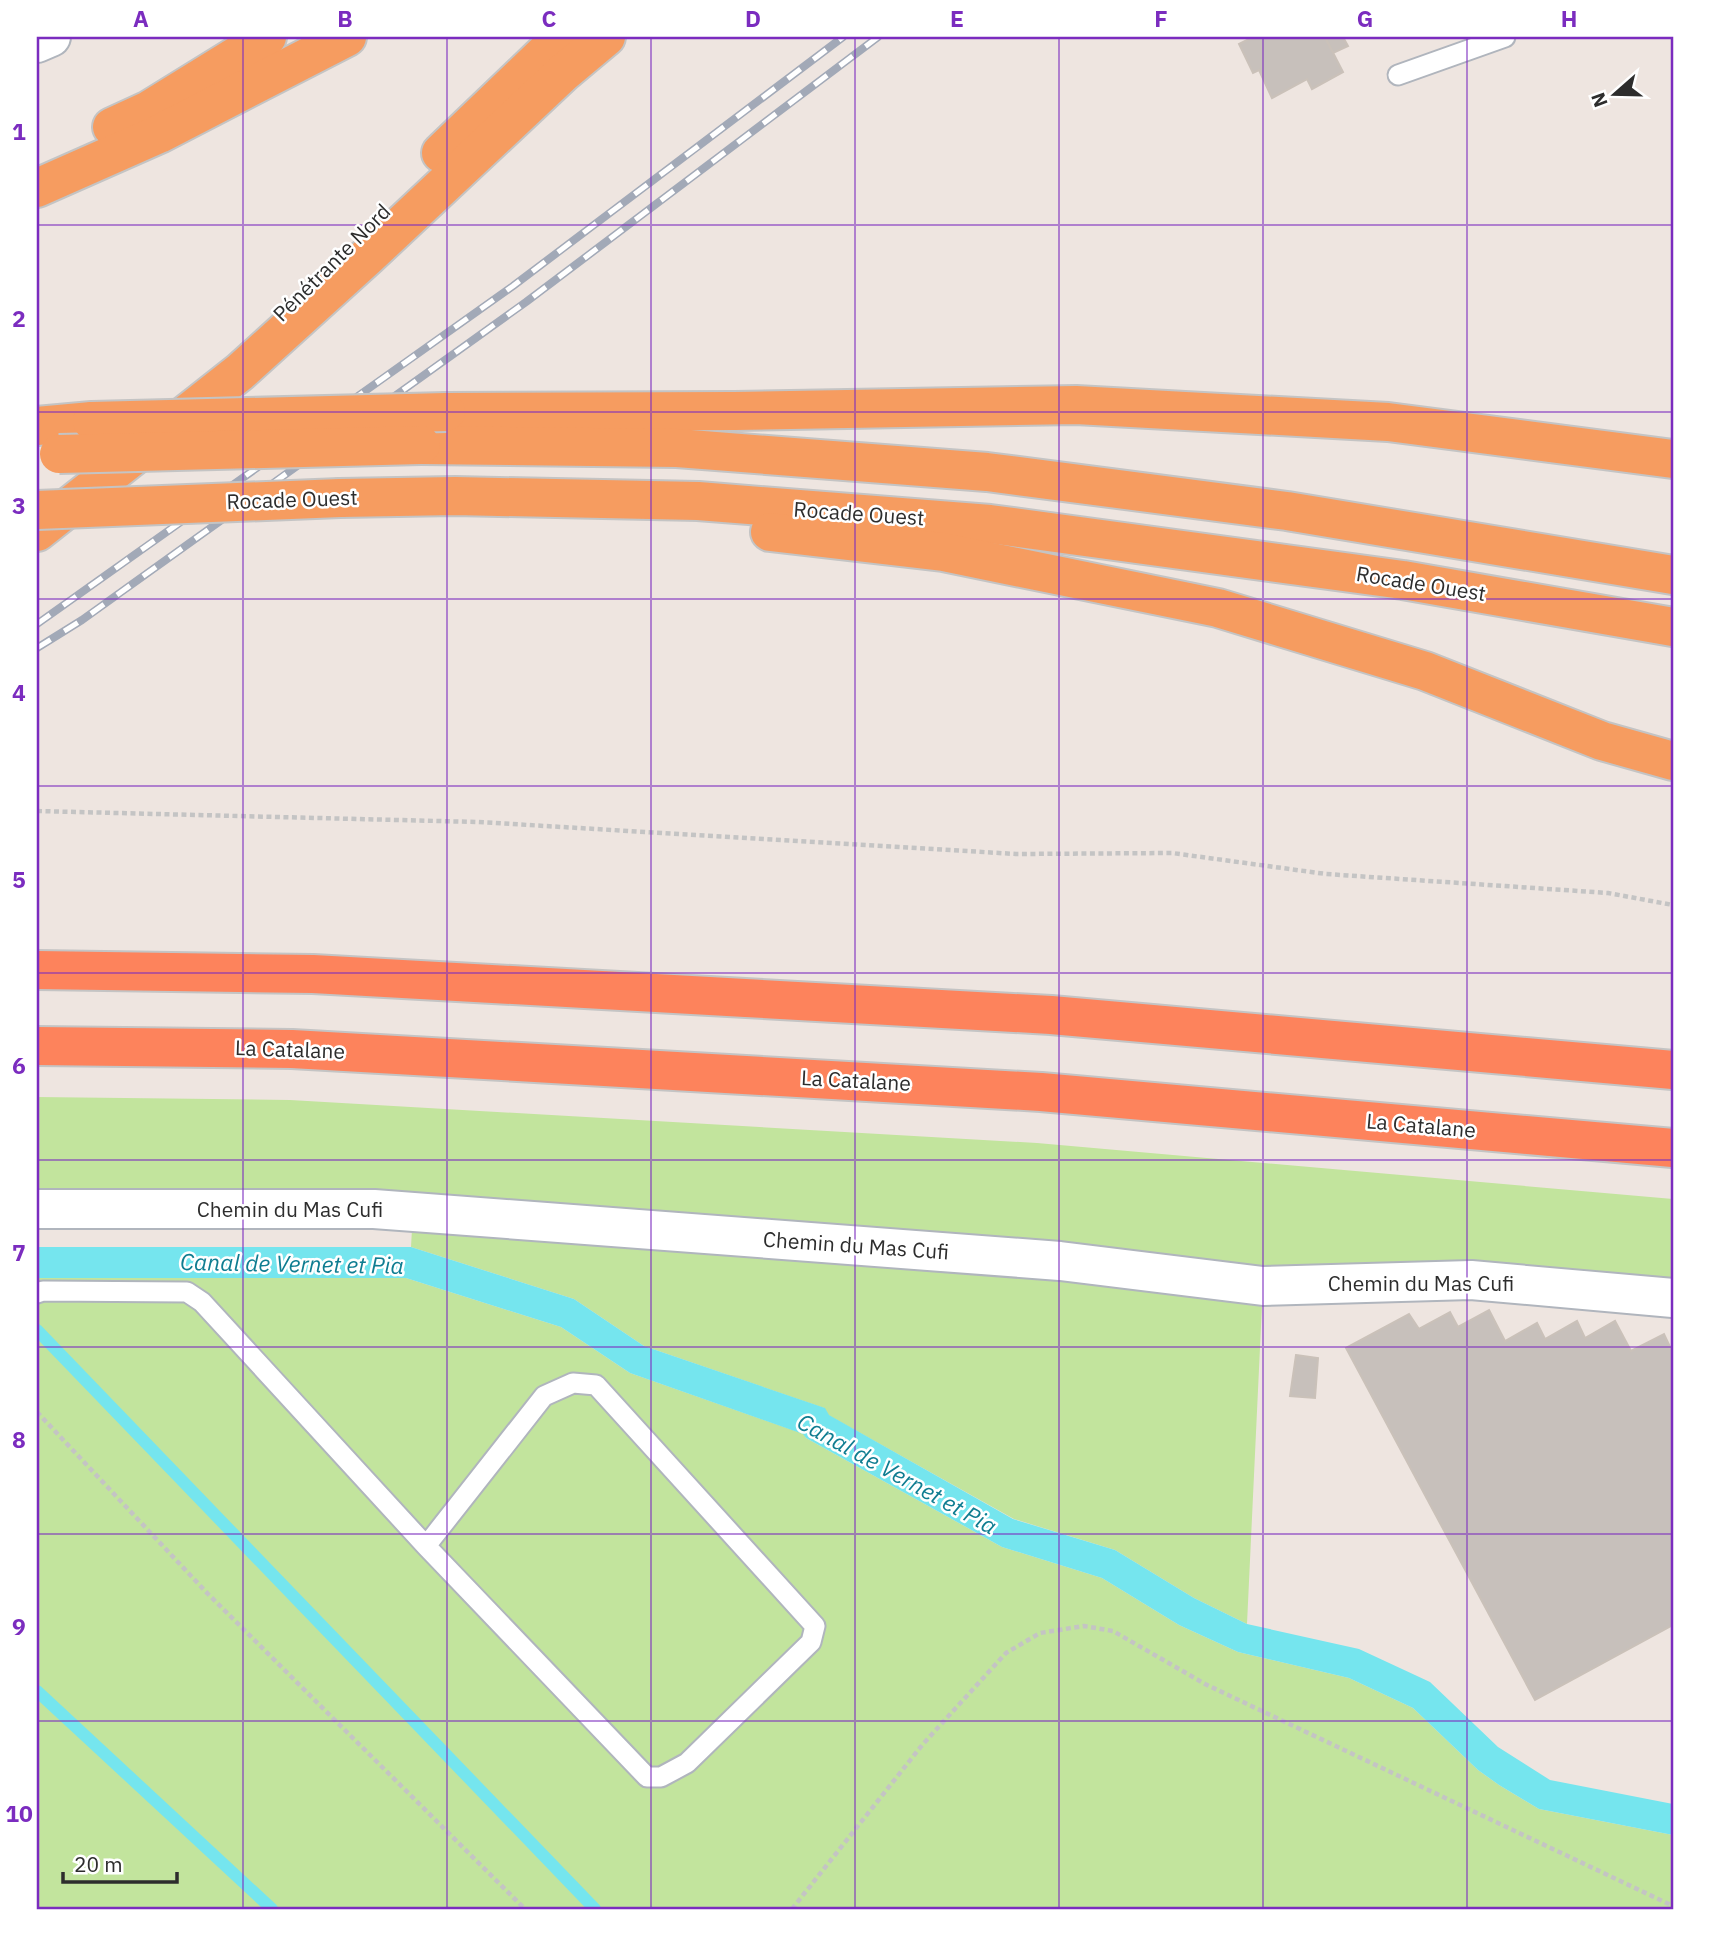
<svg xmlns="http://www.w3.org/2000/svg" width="1710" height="1946" font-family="'IBM Plex Sans',sans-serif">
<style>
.green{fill:#c2e49d}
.water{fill:#75e5ee}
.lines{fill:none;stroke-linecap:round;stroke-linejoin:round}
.stream{stroke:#75e5ee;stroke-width:12}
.building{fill:#c7c0bb;stroke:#cac1b9;stroke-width:2}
.service-casing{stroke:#b0b5bd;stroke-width:23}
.minor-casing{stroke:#b0b5bd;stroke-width:42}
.trunk-casing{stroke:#c4c4c4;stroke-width:42}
.motorway-casing{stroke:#c4c4c4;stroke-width:42}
.path{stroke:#c4c4c4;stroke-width:4.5;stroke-dasharray:5 3.5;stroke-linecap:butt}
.service{stroke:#fff;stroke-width:19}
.minor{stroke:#fff;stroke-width:38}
.trunk{stroke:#f69c60;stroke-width:38}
.motorway{stroke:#fd835c;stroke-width:38}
.rail-casing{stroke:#a2a9b7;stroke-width:8}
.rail{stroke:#fff;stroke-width:5;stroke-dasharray:16;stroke-linecap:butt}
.trunk-bridge-casing{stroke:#c4c4c4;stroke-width:42;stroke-linecap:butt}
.trunk-bridge{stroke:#f69c60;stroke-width:38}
.grid{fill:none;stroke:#7b2cbf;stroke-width:2;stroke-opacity:0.55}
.labels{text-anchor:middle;stroke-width:5;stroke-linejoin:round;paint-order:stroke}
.street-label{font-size:21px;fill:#2d2d2d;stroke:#fff}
.water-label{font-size:23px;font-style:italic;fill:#0f7d91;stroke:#fff}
.neatline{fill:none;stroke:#7b2cbf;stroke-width:2.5}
.grid-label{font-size:23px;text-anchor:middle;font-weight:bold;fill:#7b2cbf}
</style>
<rect width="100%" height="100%" fill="#eee5e0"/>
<g class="green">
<polygon points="37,1097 290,1100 1037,1143 1673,1199 1673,1281 1263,1268 1062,1244 413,1192 37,1191"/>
<polygon points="412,1229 1058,1281 1262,1305 1247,1624 1194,1598 1115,1550 1014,1519 828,1415 824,1408 644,1346 574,1299 411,1247"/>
<polygon points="37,1278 406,1278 561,1327 630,1373 804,1434 806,1438 1002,1547 1102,1578 1179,1625 1238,1652 1349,1678 1413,1708 1478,1770 1499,1785 1539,1809 1673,1835 1673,1909 37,1909"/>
</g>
<polygon class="water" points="37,1247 411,1247 574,1299 644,1346 825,1408 829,1415 1013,1519 1115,1550 1194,1598 1247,1624 1359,1649 1430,1682 1498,1747 1550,1780 1673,1804 1673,1835 1539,1809 1499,1785 1478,1770 1413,1708 1349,1678 1238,1652 1179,1625 1102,1578 1002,1547 806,1438 803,1434 630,1373 561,1327 406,1278 37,1278"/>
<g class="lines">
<g class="stream">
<polyline points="37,1330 595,1909"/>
<polyline points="37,1691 272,1909"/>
</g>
</g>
<g class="building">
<polygon points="1253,37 1325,37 1343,72 1312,89 1307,79 1272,98 1259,70 1253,73 1239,44"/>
<polygon points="1325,37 1343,37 1348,46 1333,53"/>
<polygon points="1489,1310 1505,1341 1537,1323 1545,1339 1577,1321 1585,1338 1615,1321 1631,1351 1664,1334 1671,1349 1673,1348 1673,1625 1535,1700 1346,1348 1409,1314 1419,1329 1450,1312 1458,1327"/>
<polygon points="1296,1355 1318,1358 1315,1398 1290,1396"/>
</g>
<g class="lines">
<g class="service-casing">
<g id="service">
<polyline points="1398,75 1505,37"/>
<polyline points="37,1293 43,1291 187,1292 202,1302 426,1546 647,1777 661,1777 687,1763 811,1642 815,1626 596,1385 573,1383 544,1396 426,1546"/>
</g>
</g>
<g class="minor-casing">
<g id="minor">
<polyline points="37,43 51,37"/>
<polyline points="37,1209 374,1209 1060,1261 1263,1286 1471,1280 1673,1298"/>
</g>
</g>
<g class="trunk-casing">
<g id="trunk">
<polyline points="112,127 149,110 267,37"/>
<polyline points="441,153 562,37"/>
<polyline points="37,188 159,134 347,37"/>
<polyline points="446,412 735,411 1076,405 1388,422 1673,459"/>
<polyline points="37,426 92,421"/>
<polyline points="421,445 677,448 987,472 1287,511 1673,575"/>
<polyline points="340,498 455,496 698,501 990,524 1403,580 1673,627"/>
<polyline points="37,532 240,372 368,256 563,73 606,37"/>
<polyline points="770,532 943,552 1218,608 1425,671 1602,741 1673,761"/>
</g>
</g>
<g class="motorway-casing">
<g id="motorway">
<polyline points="37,970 313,974 1051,1015 1673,1070"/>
<polyline points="37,1046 292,1049 1041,1092 1673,1148"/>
</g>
</g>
<g class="path">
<polyline points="37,811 478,822 1016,854 1172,853 1326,874 1608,893 1673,905"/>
<polyline points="37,1412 208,1594 525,1909"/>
<polyline points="792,1909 923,1744 1006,1653 1040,1633 1084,1626 1113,1631 1205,1684 1673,1906"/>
</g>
<use href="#service" class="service"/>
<use href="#minor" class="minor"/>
<use href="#trunk" class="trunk"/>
<use href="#motorway" class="motorway"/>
<g class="rail-casing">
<g id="rail">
<polyline points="37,624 513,286 843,37"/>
<polyline points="37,648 82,620 526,302 878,37"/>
</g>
</g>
<use href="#rail" class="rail"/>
<g class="trunk-bridge-casing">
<g id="trunk-bridge">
<polyline points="92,421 446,412"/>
<polyline points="59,454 421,445"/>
<polyline points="37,510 340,498"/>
</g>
</g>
<use href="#trunk-bridge" class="trunk-bridge"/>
</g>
<path class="grid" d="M243,37V1909M447,37V1909M651,37V1909M855,37V1909M1059,37V1909M1263,37V1909M1467,37V1909M37,225H1673M37,412H1673M37,599H1673M37,786H1673M37,973H1673M37,1160H1673M37,1347H1673M37,1534H1673M37,1721H1673"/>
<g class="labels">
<g class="street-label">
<text transform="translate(332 263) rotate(-45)" y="7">Pénétrante Nord</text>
<text transform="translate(292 500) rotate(-2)" y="7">Rocade Ouest</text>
<text transform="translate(859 514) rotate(4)" y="7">Rocade Ouest</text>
<text transform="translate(1421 584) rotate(9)" y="7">Rocade Ouest</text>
<text transform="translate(290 1050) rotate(2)" y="7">La Catalane</text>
<text transform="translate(856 1081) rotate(3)" y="7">La Catalane</text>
<text transform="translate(1421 1126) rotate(5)" y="7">La Catalane</text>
<text x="290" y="1217">Chemin du Mas Cufi</text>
<text transform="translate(856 1246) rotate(4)" y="7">Chemin du Mas Cufi</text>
<text x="1421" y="1291">Chemin du Mas Cufi</text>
</g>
<g class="water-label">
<text transform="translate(292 1264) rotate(1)" y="8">Canal de Vernet et Pia</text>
<text transform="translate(897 1474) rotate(29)" y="8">Canal de Vernet et Pia</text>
</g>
</g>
<rect width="1710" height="1946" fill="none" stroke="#ffffff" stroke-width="77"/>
<g transform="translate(1615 94) rotate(250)" stroke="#ffffff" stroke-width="5" paint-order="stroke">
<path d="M0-5L12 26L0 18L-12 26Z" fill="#2d2d2d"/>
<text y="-10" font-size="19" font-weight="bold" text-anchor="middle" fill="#2d2d2d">N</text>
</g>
<path d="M63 1872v10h114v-10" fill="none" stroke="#2d2d2d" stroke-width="3.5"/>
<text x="74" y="1872" font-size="21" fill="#2d2d2d" stroke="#ffffff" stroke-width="5" paint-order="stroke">20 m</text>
<rect x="38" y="38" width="1634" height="1870" class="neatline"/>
<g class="grid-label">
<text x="141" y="27">A</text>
<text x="345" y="27">B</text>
<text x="549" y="27">C</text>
<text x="753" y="27">D</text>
<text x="957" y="27">E</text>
<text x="1161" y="27">F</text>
<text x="1365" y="27">G</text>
<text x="1569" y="27">H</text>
<text x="19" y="140">1</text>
<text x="19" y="327">2</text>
<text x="19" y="514">3</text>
<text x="19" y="701">4</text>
<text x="19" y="888">5</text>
<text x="19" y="1074">6</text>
<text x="19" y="1261">7</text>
<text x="19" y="1448">8</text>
<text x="19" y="1635">9</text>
<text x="19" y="1822">10</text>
</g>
</svg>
